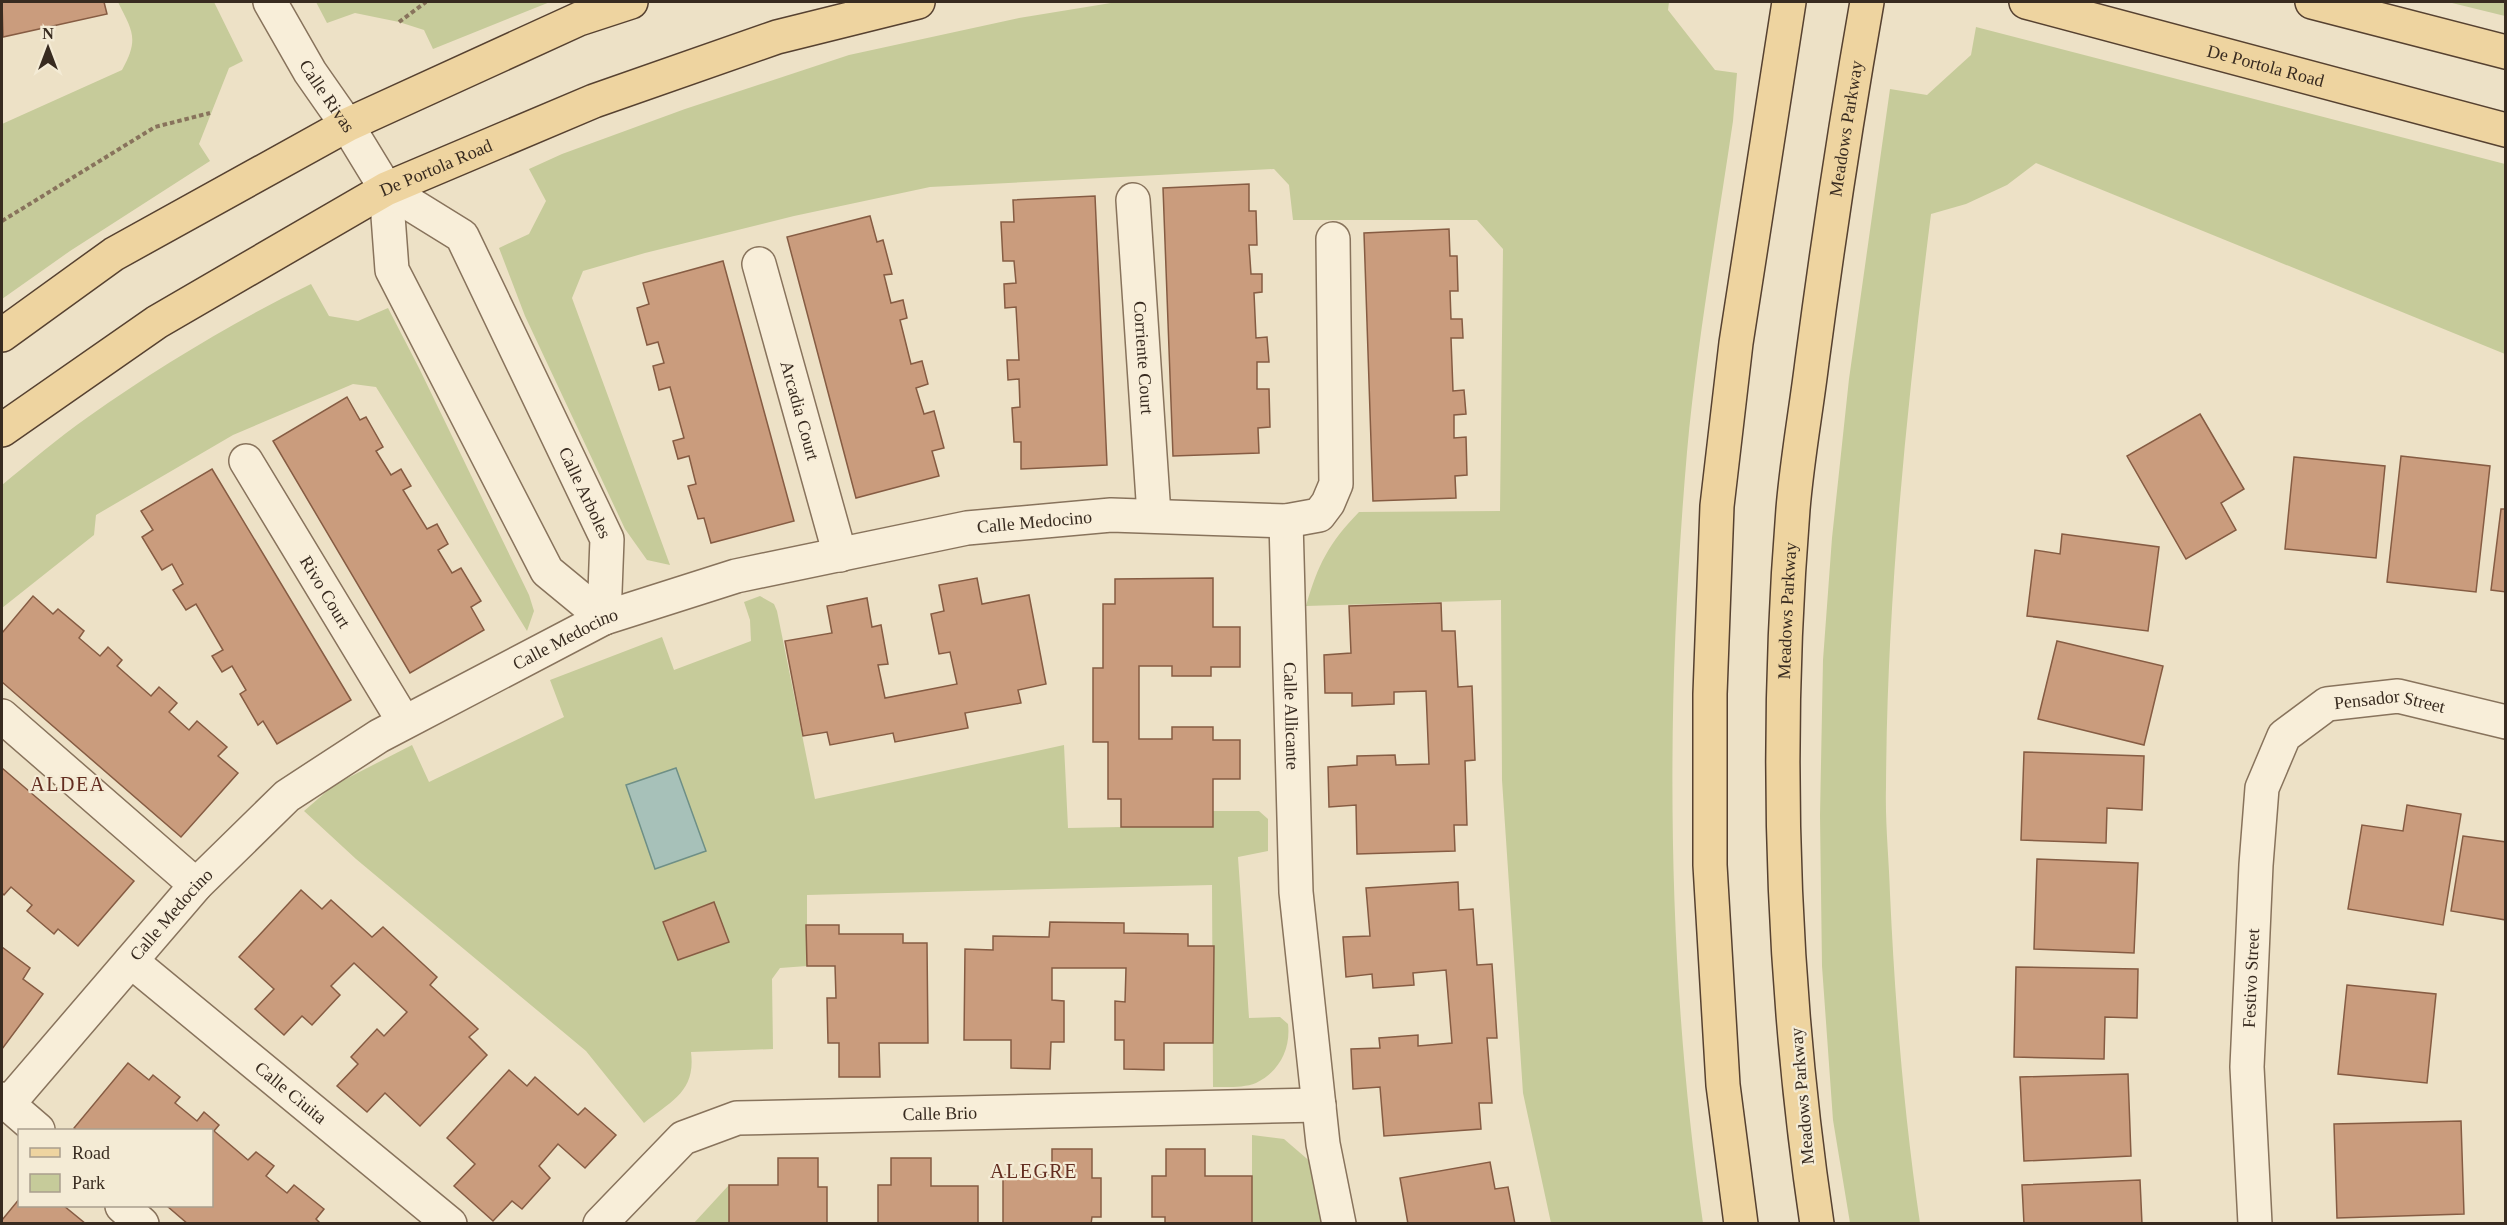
<svg xmlns="http://www.w3.org/2000/svg" width="2507" height="1225" font-family="Georgia,serif">
<style>
.green{fill:#c6cb9a}
.water{fill:#a7c1b9;stroke:#6e8f86;stroke-width:1.5}
.building{fill:#ca9c7d;stroke:#865c43;stroke-width:1.5}
.lines{fill:none;stroke-linecap:round;stroke-linejoin:round}
.minor-casing{stroke:#88735c;stroke-width:36}
.major-casing{stroke:#564130;stroke-width:36}
.path{stroke:#88735c;stroke-width:4;stroke-dasharray:4.5 3;stroke-linecap:butt}
.minor{stroke:#f8eed9;stroke-width:33}
.major{stroke:#eed4a0;stroke-width:33}
.labels{text-anchor:middle;stroke-width:4.5;stroke-linejoin:round;paint-order:stroke}
.street-label{font-size:18px;fill:#382b20;stroke:#f4ebd5}
.neighbourhood-label{font-size:20px;letter-spacing:1.5px;fill:#632d20;stroke:#f4ebd5}
</style>
<rect width="100%" height="100%" fill="#ede1c6"/>
<g class="green">
<path d="M118,2H214L243,61L229,68L199,144L210,161L70,251L2,299V124L122,70C139,39 133,32 118,2Z"/>
<polygon points="316,2 550,2 433,49 424,30 399,22 355,13 327,23"/>
<path d="M1117,2H1669L1668,10L1715,70L1737,73L1733,121C1717,230 1697,342 1687,452C1665,707 1666,969 1703,1223H1551L1523,1093L1502,780L1501,600L1306,606C1318,564 1329,543 1359,512L1500,511L1503,249L1477,220H1293L1289,185L1274,169L930,187L794,216L645,253L583,271L572,298L670,565L647,560L625,529L525,316L499,248L529,234L546,201L529,169L562,154L685,109L849,55L1019,18Z"/>
<polygon points="2448,2 2505,2 2505,16"/>
<path d="M1976,27L2505,164V354L2036,163L2007,185L1966,204L1931,214C1907,404 1887,596 1886,787C1885,823 1889,859 1890,894C1895,1004 1904,1114 1920,1223H1850L1833,1120L1822,966L1820,816L1823,660L1832,538L1849,379L1890,89L1927,95L1971,55Z"/>
<path d="M311,284L329,316L358,321L388,308L419,368L529,595L534,611L527,631L376,387L353,384L233,435L96,515L94,535L2,608V485C30,462 58,438 88,417C159,367 233,322 311,284Z"/>
<path d="M760,596L774,604L777,611L815,799L1064,745L1068,828L1121,827L1213,811H1259L1268,819V851L1238,857L1249,1018L1280,1017L1288,1024C1291,1049 1279,1072 1256,1083C1244,1088 1226,1087 1213,1087L1212,885L807,895V966L780,968L772,979L773,1049L691,1052C696,1092 671,1101 644,1123L586,1051L356,859L304,811L334,785L412,745L429,782L564,717L550,680L662,637L674,670L751,641L750,620L744,602Z"/>
<polygon points="1252,1135 1284,1139 1313,1164 1322,1223 1252,1223"/>
<polygon points="729,1185 729,1223 694,1223"/>
</g>
<polygon class="water" points="676,768 706,851 655,869 626,785"/>
<g class="building">
<polygon points="2,2 104,2 107,14 3,37"/>
<polygon points="1249,184 1249,211 1256,211 1257,245 1249,245 1251,274 1262,274 1262,292 1254,293 1256,338 1267,337 1269,362 1257,362 1257,389 1269,389 1270,427 1258,428 1259,453 1173,456 1163,188"/>
<polygon points="1095,196 1107,465 1021,469 1021,442 1014,442 1012,408 1020,407 1019,379 1008,380 1007,360 1019,360 1016,307 1005,308 1004,284 1016,283 1014,261 1003,261 1001,222 1014,222 1013,200"/>
<polygon points="870,216 877,242 883,240 892,274 884,275 891,303 903,300 907,318 900,320 911,364 922,361 928,384 916,388 924,414 934,411 944,448 932,451 939,476 856,498 787,237"/>
<polygon points="1449,229 1450,256 1457,256 1458,291 1450,291 1451,319 1462,319 1463,338 1451,338 1453,391 1464,390 1466,414 1454,415 1454,438 1466,437 1467,475 1455,476 1456,498 1373,501 1364,233"/>
<polygon points="723,261 794,521 711,543 704,518 698,519 688,486 696,484 689,456 678,459 673,441 684,438 670,387 659,390 653,366 664,363 658,342 647,345 637,308 649,304 643,283"/>
<polygon points="347,397 360,420 366,417 383,447 376,451 391,475 401,469 411,486 403,490 427,529 437,524 448,544 438,550 452,573 461,568 481,601 471,607 484,630 410,673 273,441"/>
<polygon points="2200,414 2244,489 2221,503 2236,530 2186,559 2127,456"/>
<polygon points="2401,456 2490,466 2476,592 2387,582"/>
<polygon points="2294,457 2385,466 2376,558 2285,549"/>
<polygon points="212,469 351,700 277,744 263,721 258,725 240,694 246,690 232,666 222,672 212,656 223,650 196,604 186,610 173,590 183,584 172,564 162,570 142,537 153,530 141,511"/>
<polygon points="2501,509 2506,509 2506,592 2491,590"/>
<polygon points="2062,534 2159,547 2148,631 2027,616 2035,550 2060,554"/>
<polygon points="977,578 982,604 1029,595 1046,684 1018,690 1021,703 965,713 968,728 895,742 893,733 830,745 827,732 803,736 785,641 832,633 827,606 867,598 872,627 881,625 888,664 878,665 885,698 957,684 950,652 939,654 931,614 944,611 939,585"/>
<polygon points="1213,578 1213,627 1240,627 1240,667 1211,667 1211,676 1172,676 1172,666 1139,666 1139,739 1172,739 1172,727 1213,727 1213,740 1240,740 1240,779 1213,779 1213,827 1121,827 1121,799 1108,799 1108,742 1093,742 1093,668 1103,668 1103,604 1115,604 1115,579"/>
<polygon points="33,596 53,614 58,609 84,631 79,638 100,656 108,647 122,660 117,666 151,696 159,687 177,703 169,712 189,730 197,721 227,747 218,756 238,773 181,837 2,682 2,633"/>
<polygon points="1441,603 1442,631 1455,631 1458,687 1472,686 1475,760 1465,761 1467,825 1454,825 1455,851 1357,854 1356,805 1329,807 1328,767 1357,765 1357,756 1395,755 1396,765 1429,764 1426,691 1394,692 1394,704 1352,706 1352,693 1325,693 1324,655 1351,653 1349,606"/>
<polygon points="2057,641 2163,666 2144,745 2038,719"/>
<polygon points="2024,752 2144,756 2142,810 2107,808 2106,843 2021,840"/>
<polygon points="2,768 134,881 78,946 58,929 54,934 27,911 32,905 11,887 4,895 2,893"/>
<polygon points="2407,805 2461,814 2443,925 2348,909 2362,825 2403,831"/>
<polygon points="2463,836 2506,842 2506,920 2451,911"/>
<polygon points="2037,859 2138,863 2134,953 2034,949"/>
<polygon points="1458,882 1459,910 1473,909 1477,965 1492,964 1497,1038 1487,1038 1492,1103 1479,1103 1481,1129 1384,1136 1380,1087 1353,1089 1351,1049 1380,1048 1379,1038 1418,1035 1418,1046 1452,1043 1446,970 1413,973 1414,985 1373,988 1372,974 1346,977 1343,937 1370,936 1366,888"/>
<polygon points="301,890 322,909 331,900 372,937 383,927 437,977 430,985 478,1029 469,1037 487,1055 420,1126 385,1093 367,1112 337,1086 358,1064 351,1057 377,1029 384,1036 407,1012 354,963 331,986 340,995 312,1025 302,1016 284,1035 255,1009 274,989 239,957"/>
<polygon points="714,902 729,942 678,960 663,922"/>
<polygon points="1050,922 1124,923 1124,933 1188,934 1188,946 1214,946 1213,1043 1164,1043 1164,1070 1124,1069 1124,1040 1115,1040 1115,1001 1125,1002 1126,968 1052,968 1052,1000 1064,1001 1064,1042 1051,1042 1050,1069 1011,1068 1011,1040 964,1040 965,949 993,950 993,936 1049,937"/>
<polygon points="806,925 839,925 839,934 903,934 903,943 927,943 928,1043 879,1043 880,1077 839,1077 839,1043 828,1043 827,998 836,998 835,966 807,966"/>
<polygon points="2,947 30,968 23,979 43,994 2,1049"/>
<polygon points="2016,967 2138,969 2137,1018 2105,1017 2104,1059 2014,1057"/>
<polygon points="2347,985 2436,994 2427,1083 2338,1074"/>
<polygon points="128,1063 149,1080 153,1075 180,1097 175,1103 197,1121 204,1112 219,1125 214,1131 248,1160 256,1152 274,1166 266,1176 287,1193 294,1185 324,1209 316,1219 321,1224 188,1224 167,1206 212,1206 212,1130 77,1130 74,1128"/>
<polygon points="509,1070 527,1086 535,1077 578,1115 585,1108 616,1135 585,1168 558,1144 539,1166 550,1178 522,1209 512,1201 493,1221 454,1186 475,1164 447,1138"/>
<polygon points="2128,1074 2131,1156 2024,1161 2020,1077"/>
<polygon points="2461,1121 2464,1214 2337,1218 2334,1124"/>
<polygon points="1052,1149 1092,1149 1092,1178 1101,1178 1101,1217 1092,1217 1091,1224 1003,1224 1003,1175 1052,1175"/>
<polygon points="1166,1149 1205,1149 1205,1176 1252,1176 1252,1224 1165,1224 1165,1217 1152,1217 1152,1176 1166,1176"/>
<polygon points="778,1158 818,1158 818,1187 827,1187 827,1224 729,1224 729,1185 778,1185"/>
<polygon points="891,1158 931,1158 931,1186 978,1186 978,1224 878,1224 878,1185 891,1185"/>
<polygon points="1490,1162 1495,1189 1508,1187 1515,1224 1408,1224 1400,1178"/>
<polygon points="2140,1180 2142,1224 2024,1224 2022,1185"/>
<polygon points="20,1198 20,1206 64,1206 86,1224 2,1224 2,1220"/>
</g>
<g class="lines">
<g class="minor-casing">
<g id="minor">
<path id="s1" d="M270,2L310,72L347,125L386,189L392,270L547,571L604,618"/>
<path id="s2" d="M386,189L462,236L607,539L604,618"/>
<path id="s3" d="M1133,200L1154,515"/>
<path id="s4" d="M759,264L840,555"/>
<path id="s5" d="M246,461L404,722"/>
<path id="s6" d="M1286,521L1296,892L1323,1144L1339,1224"/>
<polyline points="2,716 196,885"/>
<path id="s7" d="M131,961L450,1224"/>
<polyline points="2,1099 38,1130"/>
<path id="s8" d="M8,1104L196,885L287,796L379,736L604,618L736,576L967,528L1111,515L1286,521L1319,515L1328,503L1336,484L1333,239"/>
<polyline points="122,1206 142,1224"/>
<path id="s9" d="M600,1224L683,1138L737,1118L1319,1105"/>
<path id="s10" d="M2255,1224L2247,1067L2256,865L2262,788L2284,736L2327,704L2398,696L2506,722"/>
</g>
</g>
<g class="major-casing">
<g id="major">
<path id="s11" d="M2026,2L2506,130"/>
<polyline points="2312,2 2506,52"/>
<polyline points="2,335 114,254 347,125 579,19 631,2"/>
<path id="s12" d="M2,430L157,322L386,189L594,101L777,37L918,2"/>
<polyline points="1741,1224 1723,1085 1710,865 1710,694 1717,506 1736,343 1789,2"/>
<path id="s13" d="M1817,1224C1782,988 1774,746 1793,509C1797,460 1806,411 1812,362C1828,241 1846,121 1867,2"/>
</g>
</g>
<g class="path">
<polyline points="399,22 426,2"/>
<polyline points="2,221 155,127 210,113"/>
</g>
<use href="#minor" class="minor"/>
<use href="#major" class="major"/>
</g>
<g class="labels">
<g class="street-label">
<text dy="6" stroke="none"><textPath href="#s11" startOffset="248">De Portola Road</textPath></text>
<text dy="6" stroke="none"><textPath href="#s1" startOffset="110">Calle Rivas</textPath></text>
<text dy="6" stroke="none"><textPath href="#s13" startOffset="1101">Meadows Parkway</textPath></text>
<text dy="6" stroke="none"><textPath href="#s12" startOffset="508">De Portola Road</textPath></text>
<text dy="6" stroke="none"><textPath href="#s3" startOffset="158">Corriente Court</textPath></text>
<text dy="6" stroke="none"><textPath href="#s4" startOffset="152">Arcadia Court</textPath></text>
<text dy="6" stroke="none"><textPath href="#s2" startOffset="374">Calle Arboles</textPath></text>
<text dy="6" stroke="none"><textPath href="#s8" startOffset="1222">Calle Medocino</textPath></text>
<text dy="6" stroke="none"><textPath href="#s5" startOffset="153">Rivo Court</textPath></text>
<text dy="6" stroke="none"><textPath href="#s13" startOffset="615">Meadows Parkway</textPath></text>
<text dy="6" stroke="none"><textPath href="#s8" startOffset="736">Calle Medocino</textPath></text>
<text dy="6" stroke="none"><textPath href="#s10" startOffset="610">Pensador Street</textPath></text>
<text dy="6" stroke="none"><textPath href="#s6" startOffset="195">Calle Allicante</textPath></text>
<text dy="6" stroke="none"><textPath href="#s8" startOffset="250">Calle Medocino</textPath></text>
<text dy="6" stroke="none"><textPath href="#s10" startOffset="246">Festivo Street</textPath></text>
<text dy="6" stroke="none"><textPath href="#s7" startOffset="207">Calle Ciuita</textPath></text>
<text transform="translate(1802 1096) rotate(-95)" y="6">Meadows Parkway</text>
<text dy="6" stroke="none"><textPath href="#s9" startOffset="380">Calle Brio</textPath></text>
</g>
<g class="neighbourhood-label">
<text x="68" y="791">ALDEA</text>
<text x="1034" y="1178">ALEGRE</text>
</g>
</g>
<rect width="2507" height="1225" fill="none" stroke="#382b20" stroke-width="6"/>
<rect x="18" y="1129" width="195" height="78" fill="#f4ebd5" stroke="#a99e8d" stroke-width="1.5"/>
<rect x="30" y="1148" width="30" height="9" fill="#eed4a0" stroke="#a99e8d" stroke-width="1.5"/>
<text x="72" y="1159" font-size="18" fill="#382b20">Road</text>
<rect x="30" y="1174" width="30" height="18" fill="#c6cb9a" stroke="#a99e8d" stroke-width="1.5"/>
<text x="72" y="1189" font-size="18" fill="#382b20">Park</text>
<g transform="translate(48 48)" stroke="#f4ebd5" stroke-width="4.5" paint-order="stroke">
<path d="M0-4.5L10 22L0 15L-10 22Z" fill="#382b20"/>
<text y="-9" font-size="16" font-weight="bold" text-anchor="middle" fill="#382b20">N</text>
</g>
</svg>
